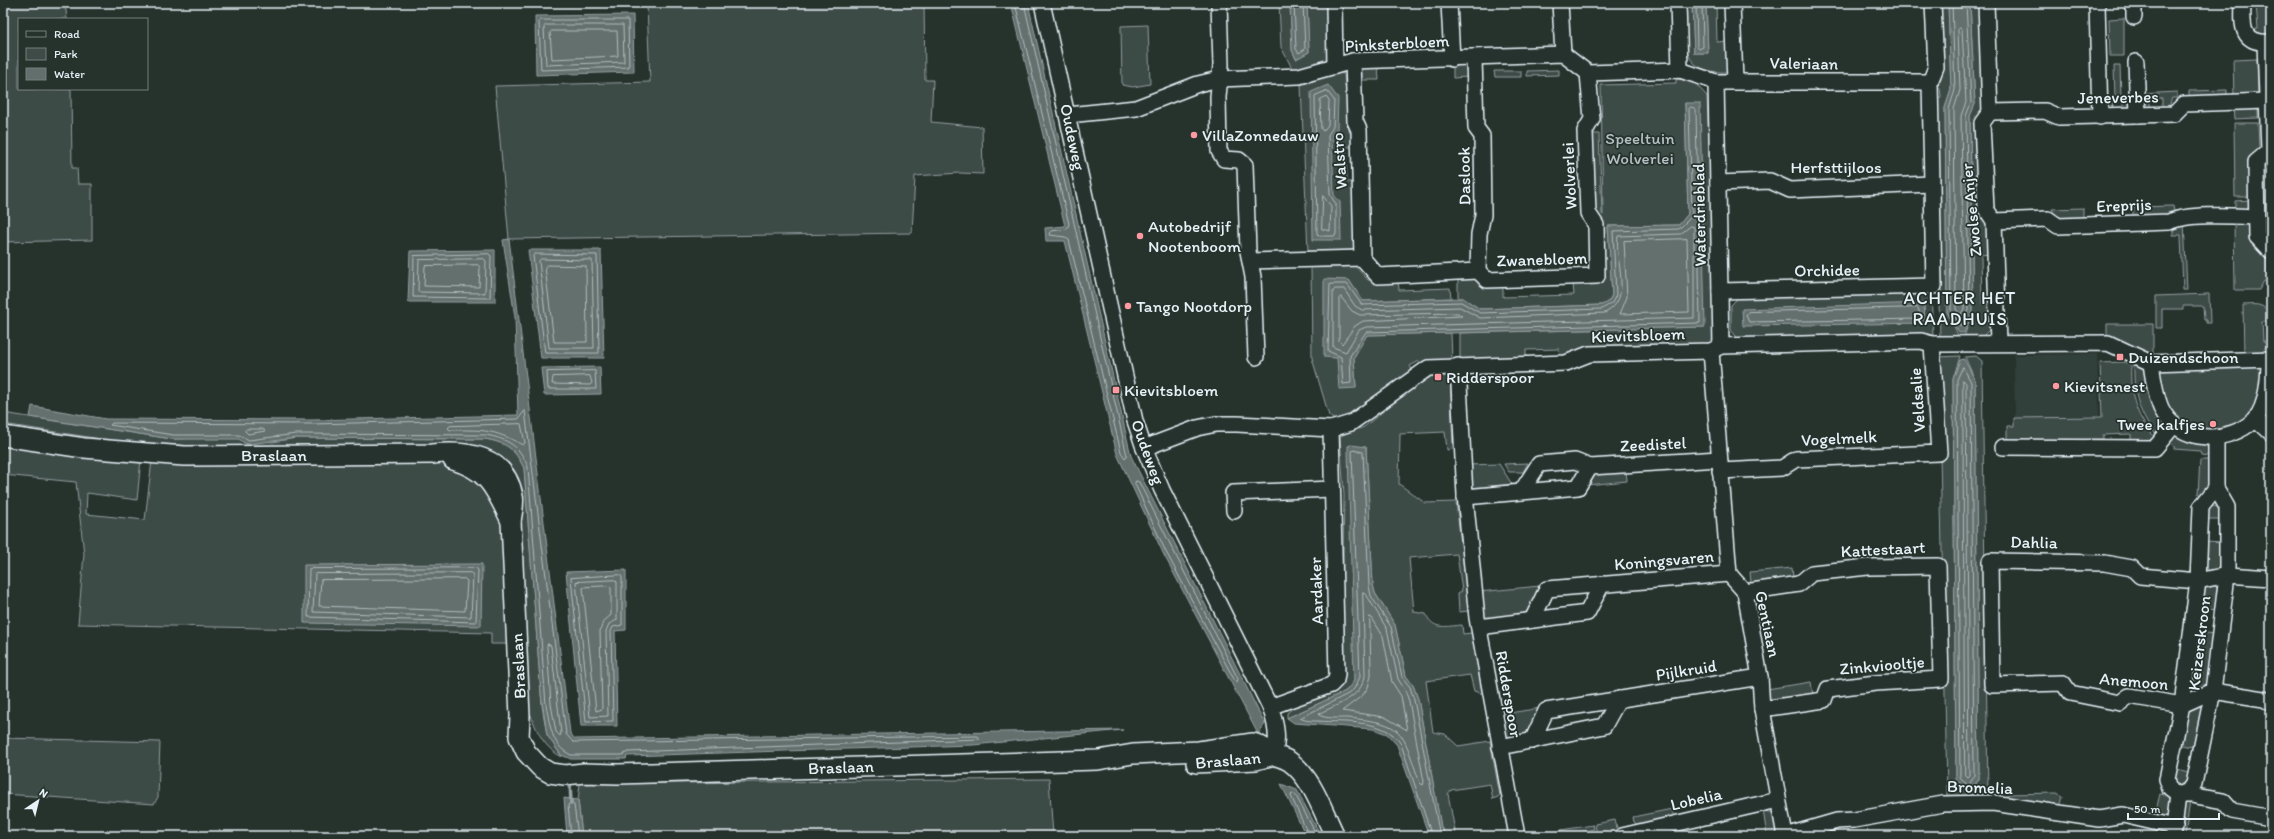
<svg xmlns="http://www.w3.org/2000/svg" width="2274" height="839" font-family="Itim,sans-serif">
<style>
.built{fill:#333f3a}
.green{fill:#3e4b47;stroke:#939ea0}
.water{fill:#636f6d;stroke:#98a3a5}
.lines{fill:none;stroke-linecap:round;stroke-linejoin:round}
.shore{stroke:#b3bdc0;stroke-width:1}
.stream{stroke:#98a3a5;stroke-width:3.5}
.minor-casing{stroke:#e8f1f8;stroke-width:18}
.major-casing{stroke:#e8f1f8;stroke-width:22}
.minor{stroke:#26332d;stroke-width:15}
.major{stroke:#26332d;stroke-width:19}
.poi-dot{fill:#ff9aa2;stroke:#26332d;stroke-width:1.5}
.labels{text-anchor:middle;stroke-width:3.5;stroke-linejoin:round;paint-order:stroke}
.street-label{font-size:17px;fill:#e8f1f8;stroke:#26332d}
.poi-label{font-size:17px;fill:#e8f1f8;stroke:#26332d;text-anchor:start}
.park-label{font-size:17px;fill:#b5bfc3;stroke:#26332d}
.neighbourhood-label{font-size:18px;letter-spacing:1px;fill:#e8f1f8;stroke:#26332d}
</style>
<rect width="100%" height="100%" fill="#26332d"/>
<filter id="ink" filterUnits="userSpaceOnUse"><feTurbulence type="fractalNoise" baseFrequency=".025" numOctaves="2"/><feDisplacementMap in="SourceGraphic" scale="8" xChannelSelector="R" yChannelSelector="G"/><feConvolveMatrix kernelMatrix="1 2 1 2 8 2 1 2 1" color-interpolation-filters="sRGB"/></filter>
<g filter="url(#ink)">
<polygon class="built" points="2097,354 2099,418 2015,418 2014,355"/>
<g class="green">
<polygon points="3,3 65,3 67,19 19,19 19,89 71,89 72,168 77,168 78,184 92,184 92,240 3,242"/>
<polygon points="725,3 924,3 925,80 933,80 931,122 982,127 983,174 960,173 915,176 912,233 509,239 495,86 650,82 647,5"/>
<path d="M1279,3H1290L1292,50L1296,59L1309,52L1307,3H1329L1330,56C1324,65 1304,71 1293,70L1281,47Z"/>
<path d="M1684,3H1692L1694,53H1708L1706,3H1716L1717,42L1729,41V72C1677,74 1686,42 1684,3Z"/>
<polygon points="1937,3 1948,3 1951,90 1945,108 1947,312 1959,337 1940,337 1933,98 1941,97 1940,88 1932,88 1941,79"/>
<polygon points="1970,3 1981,3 1985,112 1978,122 1978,210 1989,221 1990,254 1981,255 1982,304 1991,304 1989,330 1982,337 1964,337 1973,311 1970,116 1975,104"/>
<polygon points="2256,3 2271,3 2271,34 2254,35 2248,30 2258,29"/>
<polygon points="2124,18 2124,56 2110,56 2109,19"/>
<polygon points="1148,25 1150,84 1133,87 1122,85 1121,26"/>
<polygon points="2257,59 2258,93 2255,97 2234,96 2233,60"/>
<polygon points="1453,64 1465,65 1468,77 1453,78"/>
<polygon points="1366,66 1378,66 1379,80 1360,80 1359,72"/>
<polygon points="2114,66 2120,66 2121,97 2130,97 2132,110 2123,110 2123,100 2113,101 2112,110 2105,110 2106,98 2115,97"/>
<polygon points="1559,70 1559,75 1527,76 1527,71"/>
<polygon points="1494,71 1521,71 1521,77 1495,77"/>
<polygon points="1339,72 1344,74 1345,87 1349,87 1349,131 1353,138 1353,147 1346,147 1347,182 1355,182 1356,250 1308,252 1301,85"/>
<polygon points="1676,79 1693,81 1707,96 1716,327 1714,341 1710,345 1580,349 1560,357 1559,349 1526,350 1526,359 1460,360 1460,333 1704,327 1685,103 1688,214 1679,225 1608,226 1612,295 1609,301 1602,305 1480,309 1463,298 1458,298 1458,277 1474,277 1483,286 1503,287 1503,297 1574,295 1573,284 1601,283 1601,226 1593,212 1591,134 1599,134 1602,214 1603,215 1601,85 1676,83"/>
<polygon points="2227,90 2227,96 2189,98 2189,91"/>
<polygon points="2177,92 2177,98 2172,98 2169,107 2162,107 2162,98 2150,98 2150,107 2141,108 2139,94"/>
<polygon points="2233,106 2254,106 2258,111 2258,118 2234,119"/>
<polygon points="2234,123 2258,123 2259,149 2248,160 2250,197 2235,197"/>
<polygon points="2250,200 2250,206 2246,209 2235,209 2235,201"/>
<polygon points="2173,206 2174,211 2169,215 2133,216 2133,207"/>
<path d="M2083,208V217C2071,218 2058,222 2052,209Z"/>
<polygon points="2261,212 2271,212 2271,242 2263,235"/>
<polygon points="2247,219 2266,253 2267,281 2264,281 2259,290 2235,290 2234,220"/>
<polygon points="2184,220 2187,290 2183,290 2181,235 2173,235 2173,224"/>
<polygon points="1311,264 1353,264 1368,280 1398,280 1399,290 1450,288 1451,298 1362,301 1349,280 1324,356 1337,358 1356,388 1354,357 1366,335 1451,333 1452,360 1421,365 1419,361 1410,366 1412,370 1353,414 1335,420 1329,416 1312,358"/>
<polygon points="1931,291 1933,336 1740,341 1731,330 1731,305 1739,297"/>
<polygon points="2209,294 2210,323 2206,323 2206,320 2204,320 2203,306 2183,306 2183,309 2162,309 2162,328 2156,328 2156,296"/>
<path d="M2243,305C2252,305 2262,302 2268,312V322H2262L2263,341H2265L2266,347L2261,352L2244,353Z"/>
<polygon points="2107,324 2153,324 2153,357 2107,334"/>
<polygon points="1960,356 1953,379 1956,779 1966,790 1972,790 1979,779 1975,380 1965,357 1976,356 1982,361 1988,796 1970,797 1947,796 1946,742 1938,357"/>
<path d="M2124,362L2131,365C2129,396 2137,419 2158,441L2131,443V434L2103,435V439L2007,441V426H2014V418L2102,417L2100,363Z"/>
<path d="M2134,364L2144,369L2167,425L2160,439C2139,417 2133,394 2134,364Z"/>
<path d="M2261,365C2262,374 2264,383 2262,392C2251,429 2201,444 2175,415C2171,412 2166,408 2165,403C2161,392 2161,379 2159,367Z"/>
<path d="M1434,375L1450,376L1453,449L1447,450L1445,432L1400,434L1399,484L1425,503L1456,502L1469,611L1459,612L1458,593L1462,591L1457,554L1409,558L1414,612L1426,614C1433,631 1447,626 1462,625L1463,634L1472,633L1483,694L1474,691L1470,675L1426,681L1433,732L1445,734L1458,746L1490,741L1500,796L1493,799L1490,784L1451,790L1448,794L1456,836H1445L1441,827L1418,699L1413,685L1406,676L1395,625L1375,593L1373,585L1366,447L1354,681L1346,691L1287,718V713L1302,700L1341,675L1344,495L1340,436L1364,427L1409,390Z"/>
<path d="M3,413L172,439L239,438L273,442L296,438L485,439C507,443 514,448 524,468L542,706L547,735L562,757C542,747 535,727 528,707L502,462L121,442L3,424Z"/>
<path d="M2177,433C2191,438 2208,439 2210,456L2201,455L2200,451L2174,449V446L2167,441Z"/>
<polygon points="3,439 141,459 137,500 87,493 86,514 145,520 152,460 432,461 448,463 476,475 503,519 510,644 491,644 491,633 78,624 84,554 76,482 3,475"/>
<polygon points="2200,460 2210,460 2209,491 2204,495 2198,494"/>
<polygon points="1528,463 1523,472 1509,472 1504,464"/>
<polygon points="1499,464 1515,489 1471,490 1467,465"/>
<polygon points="1626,469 1627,481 1587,485 1592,473"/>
<polygon points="2214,506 2220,508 2224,520 2206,520 2209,508"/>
<polygon points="2205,542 2223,543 2222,569 2208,573 2203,567"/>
<polygon points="1792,568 1793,577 1751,583 1750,572"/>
<polygon points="2211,584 2217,587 2220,593 2218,610 2200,608 2202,592 2206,586"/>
<polygon points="1540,586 1525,615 1486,620 1482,615 1479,592"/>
<polygon points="2197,632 2215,634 2209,687 2194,693 2190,685"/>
<polygon points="1811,682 1813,695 1769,702 1767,689"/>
<polygon points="2194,703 2201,705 2204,711 2197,748 2179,744 2187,708"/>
<polygon points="1541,708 1527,738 1505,739 1497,715"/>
<polygon points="3,738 160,742 158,797 154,804 3,794"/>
<polygon points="2174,769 2191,774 2189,785 2175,787"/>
<polygon points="1049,779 1053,836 582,836 578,800 580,784"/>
<polygon points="2057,793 2063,796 2060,808 2008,801 2008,794"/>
<polygon points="2160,794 2169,796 2174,803 2170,818 2154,818"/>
<polygon points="2190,801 2185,836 2178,836 2184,804"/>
<polygon points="1672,809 1674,818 1637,825 1634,822 1633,817"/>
<polygon points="1763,810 1773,813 1777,819 1780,836 1767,836"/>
<polygon points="1615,820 1618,832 1597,836 1595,824"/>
<polygon points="1593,825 1594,829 1563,836 1561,830"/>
</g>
<g class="water">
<polygon points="1011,3 1028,3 1131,456 1265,724 1258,734 1163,553 1117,454 1065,241 1046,241 1045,228 1065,226"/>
<polygon points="1290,3 1307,3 1309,52 1296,59 1292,50"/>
<polygon points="1692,3 1706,3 1708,53 1694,53"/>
<polygon points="1948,3 1970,3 1975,104 1970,116 1973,311 1964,333 1959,333 1947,312 1945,108 1951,90"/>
<polygon points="633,15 634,72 536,75 535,16"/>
<polygon points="1328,85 1338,98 1337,130 1332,135 1334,195 1340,202 1341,240 1313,240 1311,92"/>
<polygon points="1685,103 1700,103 1705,327 1367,335 1354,357 1356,388 1339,389 1337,358 1324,357 1324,279 1349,280 1363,301 1463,298 1480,309 1602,305 1609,301 1612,295 1608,226 1679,225 1688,214"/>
<path d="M509,239L570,733L575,739L1123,730L973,745L627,756L626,759H571L561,755L547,735L541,694L524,468C514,448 507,443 485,439L296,438L249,444L244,443L239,439H172L30,417L32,406L106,419L312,420L518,415L515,317L503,240Z"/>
<polygon points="495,250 495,302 408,302 410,251"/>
<polygon points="528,250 601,250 604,358 541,358"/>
<polygon points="1924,303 1925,323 1743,326 1742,309"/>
<polygon points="1964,359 1975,380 1979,779 1971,790 1966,790 1956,779 1953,379 1960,360"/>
<polygon points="600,367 601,394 544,395 541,368"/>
<polygon points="1351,445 1366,447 1373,585 1375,593 1395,625 1406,676 1413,685 1418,699 1441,827 1445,836 1429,836 1397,745 1387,734 1373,729 1294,723 1287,718 1346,691 1354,681 1348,450 1348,446"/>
<polygon points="482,564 481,626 304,623 304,565"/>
<polygon points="626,570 626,630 615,631 617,726 581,726 566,572"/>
<polygon points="1281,784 1297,790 1321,836 1306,836"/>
<polygon points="564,798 578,800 582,836 567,836"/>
</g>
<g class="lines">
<g class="shore">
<polyline points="1015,3 1069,224 1067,229 1051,231 1050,235 1065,237 1069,240 1121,452 1125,458 1127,456 1024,3"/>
<polyline points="1294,3 1296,49 1299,53 1305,49 1303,3"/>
<polyline points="1696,3 1697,47 1699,49 1703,47 1702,3"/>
<polyline points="1952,3 1955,90 1949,109 1951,310 1961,327 1969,310 1966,116 1971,103 1966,3"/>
<polygon points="541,20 628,20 629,67 541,70 539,22"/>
<polygon points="546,25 623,25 624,62 546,65 544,27"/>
<polygon points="1960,28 1962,30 1966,102 1961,116 1964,309 1960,315 1956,309 1954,109 1960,90 1958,30"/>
<polygon points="552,31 617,31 618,56 552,59 550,33"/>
<polygon points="1327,91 1334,100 1333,127 1328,135 1330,195 1336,204 1336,234 1335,236 1319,236 1317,234 1315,96"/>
<polygon points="1326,97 1329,101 1328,125 1323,131 1321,129 1320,100"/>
<polygon points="1691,107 1696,109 1700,323 1366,332 1350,356 1351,383 1343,384 1341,357 1328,351 1330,284 1347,284 1362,305 1461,302 1480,313 1602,309 1612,303 1616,295 1613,231 1679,229 1692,216 1689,109"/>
<polygon points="1323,196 1331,206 1330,231 1322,229"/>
<path d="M1691,226L1694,227V318L1366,327L1359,330L1346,352L1333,347V291L1335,289H1344L1355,306L1362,310L1460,307L1480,318L1605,313C1634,298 1614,262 1618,236L1680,234Z"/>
<polygon points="1687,239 1689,312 1620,314 1627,297 1624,241"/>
<polygon points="489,254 491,256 490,298 413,297 414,256"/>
<polygon points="535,254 597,255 599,353 545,353 533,256"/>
<polygon points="484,259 486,261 485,293 418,292 419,260"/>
<polygon points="541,259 592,260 594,348 549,348 539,261"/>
<polygon points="478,265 480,267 479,287 424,286 425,266"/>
<polygon points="547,265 586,266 587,342 554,342 545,267"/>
<polygon points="1341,297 1352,311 1360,315 1458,313 1462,316 1363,321 1355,326 1342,344 1339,341 1339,299"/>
<polygon points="1918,308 1921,317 1919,319 1749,322 1746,315 1748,312"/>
<polygon points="1963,367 1971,382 1974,777 1968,786 1960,777 1957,380"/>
<polygon points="595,371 596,389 548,389 547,372"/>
<polygon points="590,376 592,383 590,385 552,384 553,377"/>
<polygon points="1963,380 1966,383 1969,775 1967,777 1965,775"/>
<path d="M525,411L566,734L573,742L978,736L980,739L628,752L622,755H571C551,746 550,724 546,705L528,467C520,446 508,439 486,435L296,434L249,440L239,435H173L110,425L112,423L312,424L518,419Z"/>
<path d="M521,424L525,443L523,445C492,429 486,430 450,430L448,428L450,426Z"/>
<polygon points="247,429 263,429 265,431 248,434 245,431"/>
<polygon points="1136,481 1139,482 1150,504 1238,679 1237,682 1235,681 1166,552 1135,484"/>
<polygon points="476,568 478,570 476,622 308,617 309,569"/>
<polygon points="471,573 473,575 471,617 313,612 315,574"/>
<polygon points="620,575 622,577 622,625 613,627 611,631 613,721 586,722 571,578"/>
<polygon points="465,579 467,581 465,611 319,606 321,580"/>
<polygon points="615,580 617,582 617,620 609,624 606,631 608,716 590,717 576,582"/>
<polygon points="609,586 611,588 611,615 603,622 600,631 602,709 596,711 583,588 585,587"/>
<path d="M1363,593L1366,594L1387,629L1398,679L1405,690L1409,701L1424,782L1423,785L1420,783C1401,731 1407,723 1347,718C1339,718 1326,719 1319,715L1320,713C1338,704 1361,698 1365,676Z"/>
<polygon points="1370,617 1372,618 1383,636 1392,682 1401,696 1407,730 1385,717 1342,711 1363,695 1368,687 1371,676"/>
<polygon points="548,644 551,646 561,733 560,736 556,732 551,704 547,647"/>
<polyline points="571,836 568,805 570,803 574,805 578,836"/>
<polyline points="1309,836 1291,796 1292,793 1295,794 1317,836"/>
<path d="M1432,836L1401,744C1385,718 1345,723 1318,721C1312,721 1305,721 1300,718L1348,694L1354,689L1360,677L1352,452L1353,450L1363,452L1369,586L1371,596L1391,627L1402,677L1410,687L1414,700L1440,836"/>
</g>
<polyline class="stream" points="570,783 571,803"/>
<g class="minor-casing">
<g id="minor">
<path d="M1042,3L1135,421L1144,448L1162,490L1270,707C1276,723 1279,738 1274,755"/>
<polyline points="1219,3 1221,65 1218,97 1219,151 1224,159 1239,160 1245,165 1248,251 1253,277 1256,357"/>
<polyline points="1334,3 1335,66"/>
<polyline points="1449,3 1452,59"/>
<polyline points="1560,3 1563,54"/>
<polyline points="1678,3 1680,70"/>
<polyline points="1732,3 1735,81"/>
<polyline points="1986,3 1990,112 1982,123 1986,209 1994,221 1998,343"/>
<polyline points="2097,3 2100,117"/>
<polyline points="2134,3 2134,17"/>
<path d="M2243,3C2242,26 2241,45 2271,42"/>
<polyline points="2265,43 2269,151 2256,162 2257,237 2271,252"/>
<polyline points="1474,58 1476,128 1482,136 1483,215 1479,234 1478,271"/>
<polyline points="1353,61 1355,121 1359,130 1362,258"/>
<polyline points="2136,62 2138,115"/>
<polyline points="1716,82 1721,346"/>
<polyline points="1990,112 2045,111 2059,117 2174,114 2184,104 2267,101"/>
<polyline points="1068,115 1136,108 1198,84 1219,79 1299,76 1353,61 1563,54 1588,73 1680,70 1716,82 1930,82"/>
<polyline points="1718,183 1770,181 1790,190 1931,184"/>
<path d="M1994,221L2048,219L2058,226L2169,222C2189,213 2234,216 2257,217"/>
<polyline points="1250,261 1362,258 1378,276 1478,271 1487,280 1597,276 1596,225 1588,213 1585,131 1592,119 1588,73"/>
<polyline points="1720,291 1934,286 1930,82 1936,67 1933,3"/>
<polyline points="1711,351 1729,574 1745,592 1760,677 1762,709 1785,836"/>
<path d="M2151,363C2153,378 2155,394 2161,408C2178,444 2229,445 2255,419C2267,406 2269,377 2269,360"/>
<polyline points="1458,366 1465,495 1477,618 1517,836"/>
<polyline points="2255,418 2271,433"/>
<polyline points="2003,447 2155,448 2174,425"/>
<polyline points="1144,448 1197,428 1216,424 1237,424 1331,429 1351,423 1428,368 1566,363 1589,354 1711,351 1721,346 1921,341 1932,344 2108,343 2151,363 2271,359"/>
<polyline points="1720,471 1782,468 1796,459 1939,453 1932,344"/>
<polyline points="1521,492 1539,464 1575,461 1590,467 1719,459"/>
<polyline points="1465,497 1578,487 1590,467"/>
<polyline points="1234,511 1233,493 1332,489"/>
<polyline points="2271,578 2227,575 2198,581 2140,576 2132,568 2104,563 1990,561 1992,685 2063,683 2070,693 2120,703 2129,696 2182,705 2213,691 2264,699 2271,703"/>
<polyline points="1745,592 1799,584 1812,573 1868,567 1938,566 1941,679 1876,683 1828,689 1824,700 1762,709"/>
<polyline points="1532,620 1547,589 1729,574"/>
<polyline points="1479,627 1587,613 1602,584"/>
<polyline points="1270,707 1331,685 1336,680 1337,674 1331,429"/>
<polyline points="1532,741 1546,711 1760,677"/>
<polyline points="1500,747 1604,726 1619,699"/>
<polyline points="2178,795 2189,791 2194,784 2213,691 2227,575 2227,507 2216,488 2216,439"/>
<polyline points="2178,795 2170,789 2167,779 2182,705 2198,581 2201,507 2216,488"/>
<polyline points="2179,795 2191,795 2223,801 2232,811 2271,818"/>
<polyline points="1622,836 1778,800"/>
<polyline points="1785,836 1837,821 1854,820 1943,804 1993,803 2099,819 2123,815 2175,827"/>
<polyline points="2173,836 2178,795"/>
</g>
</g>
<g class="major-casing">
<g id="major">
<path d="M3,436L84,448L184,456L432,454C467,450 505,455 513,496C515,503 512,513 511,521L520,716L519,737L526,752L540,767L550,773L565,775L584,773L618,774L1098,760L1133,754L1199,751L1253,743C1262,745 1267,751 1274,755C1279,757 1284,758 1289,761C1312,777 1323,812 1335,836"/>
<path d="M453,460C490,471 495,489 511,521"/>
<polyline points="1196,763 1256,760 1274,755"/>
</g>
</g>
<use href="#minor" class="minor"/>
<use href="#major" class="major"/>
</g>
</g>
<g class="poi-dot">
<circle cx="1194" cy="135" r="4"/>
<circle cx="1140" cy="236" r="4"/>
<circle cx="1128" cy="306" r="4"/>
<rect x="2116" y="353" width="8" height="8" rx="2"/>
<rect x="1434" y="373" width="8" height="8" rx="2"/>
<circle cx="2056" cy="386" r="4"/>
<rect x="1112" y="386" width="8" height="8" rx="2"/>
<circle cx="2213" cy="424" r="4"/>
</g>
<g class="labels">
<g class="street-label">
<text transform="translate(1397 43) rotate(-3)" y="6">Pinksterbloem</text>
<text transform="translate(1804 63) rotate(1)" y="6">Valeriaan</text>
<text transform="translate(2118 97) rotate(-1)" y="6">Jeneverbes</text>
<text transform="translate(1073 137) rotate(78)" y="6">Oudeweg</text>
<text transform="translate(1339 161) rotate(-94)" y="6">Walstro</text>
<text x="1836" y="173">Herfsttijloos</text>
<text transform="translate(1464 176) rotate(-91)" y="6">Daslook</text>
<text transform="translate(1569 176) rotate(-93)" y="6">Wolverlei</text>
<text transform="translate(2124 205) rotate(-2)" y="6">Ereprijs</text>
<text transform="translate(1971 210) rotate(-96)" y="6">Zwolse Anjer</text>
<text transform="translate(1699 215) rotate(-91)" y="6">Waterdrieblad</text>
<text transform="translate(1542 259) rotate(-2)" y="6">Zwanebloem</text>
<text transform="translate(1827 270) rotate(-1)" y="6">Orchidee</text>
<text transform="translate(1638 335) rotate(-2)" y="6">Kievitsbloem</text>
<text transform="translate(1917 400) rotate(-94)" y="6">Veldsalie</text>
<text transform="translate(1839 438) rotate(-3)" y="6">Vogelmelk</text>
<text transform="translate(1653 444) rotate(-3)" y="6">Zeedistel</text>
<text transform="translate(1148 452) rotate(70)" y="6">Oudeweg</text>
<text x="274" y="461">Braslaan</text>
<text transform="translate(2034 542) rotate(1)" y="6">Dahlia</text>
<text transform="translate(1883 549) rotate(-3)" y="6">Kattestaart</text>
<text transform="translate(1664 560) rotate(-5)" y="6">Koningsvaren</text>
<text transform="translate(1316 591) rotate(-92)" y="6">Aardaker</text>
<text transform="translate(1768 624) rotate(78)" y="6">Gentiaan</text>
<text transform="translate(2199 643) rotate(-83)" y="6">Keizerskroon</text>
<text transform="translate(1882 665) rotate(-5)" y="6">Zinkviooltje</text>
<text transform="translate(518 666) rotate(-93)" y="6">Braslaan</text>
<text transform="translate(1686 670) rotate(-9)" y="6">Pijlkruid</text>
<text transform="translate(2134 681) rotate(5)" y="6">Anemoon</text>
<text transform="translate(1509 694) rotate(80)" y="6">Ridderspoor</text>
<text transform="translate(1228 760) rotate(-5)" y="6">Braslaan</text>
<text transform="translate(841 767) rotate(-2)" y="6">Braslaan</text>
<text transform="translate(1980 787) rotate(2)" y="6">Bromelia</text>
<text transform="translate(1696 799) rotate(-13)" y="6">Lobelia</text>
</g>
<g class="poi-label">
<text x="1202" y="141">VillaZonnedauw</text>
<text x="1148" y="232">Autobedrijf<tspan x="1148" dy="20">Nootenboom</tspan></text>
<text x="1136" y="312">Tango Nootdorp</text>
<text x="2128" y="363">Duizendschoon</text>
<text x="1446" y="383">Ridderspoor</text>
<text x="2064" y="392">Kievitsnest</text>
<text x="1124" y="396">Kievitsbloem</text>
<text x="2205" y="430" text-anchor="end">Twee kalfjes</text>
</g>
<g class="park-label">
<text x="1640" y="144">Speeltuin<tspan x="1640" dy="20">Wolverlei</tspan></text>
</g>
<g class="neighbourhood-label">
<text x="1960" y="304">ACHTER HET<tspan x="1960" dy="21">RAADHUIS</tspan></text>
</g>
</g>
<rect width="2274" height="839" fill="none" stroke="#26332d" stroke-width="16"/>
<rect x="8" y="8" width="2258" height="823" fill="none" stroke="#e8f1f8" stroke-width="1.5" filter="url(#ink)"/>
<rect x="18" y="18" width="130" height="72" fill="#26332d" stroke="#747f7e"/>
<rect x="26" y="31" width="20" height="6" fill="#26332d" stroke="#747f7e"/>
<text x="54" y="38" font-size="12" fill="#e8f1f8">Road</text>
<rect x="26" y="48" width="20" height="12" fill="#3e4b47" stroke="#747f7e"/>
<text x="54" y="58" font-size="12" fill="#e8f1f8">Park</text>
<rect x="26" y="68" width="20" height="12" fill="#636f6d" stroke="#747f7e"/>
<text x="54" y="78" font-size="12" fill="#e8f1f8">Water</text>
<g transform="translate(38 801) rotate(35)" stroke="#26332d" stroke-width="3" paint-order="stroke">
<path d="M0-3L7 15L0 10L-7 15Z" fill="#e8f1f8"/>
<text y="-6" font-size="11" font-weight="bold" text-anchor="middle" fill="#e8f1f8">N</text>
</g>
<path d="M2128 813v6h91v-6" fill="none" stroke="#e8f1f8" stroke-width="2"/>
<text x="2134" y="813" font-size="12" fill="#e8f1f8" stroke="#26332d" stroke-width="3" paint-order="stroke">50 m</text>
</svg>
